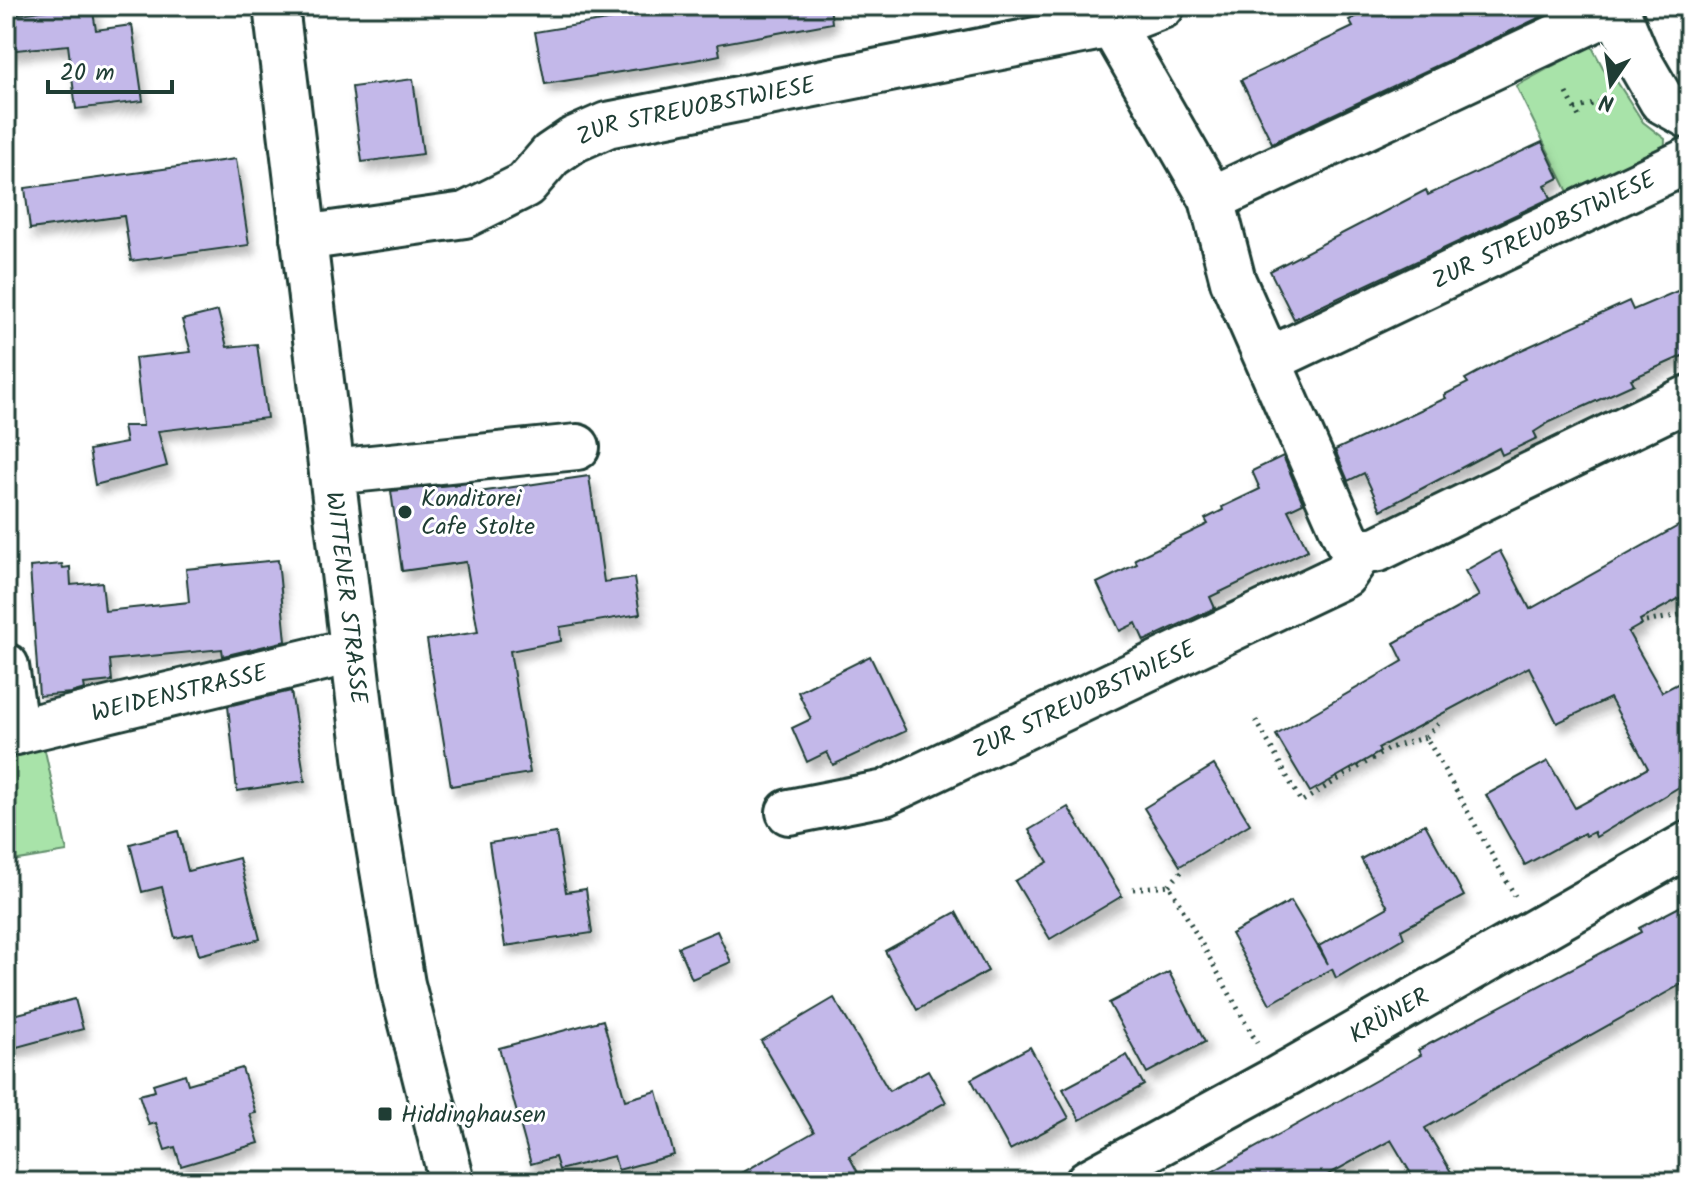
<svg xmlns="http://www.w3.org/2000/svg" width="1695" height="1188" font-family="Kalam,sans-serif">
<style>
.green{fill:#a8e3a9;stroke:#64906e;stroke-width:2}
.building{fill:#c3b8e9;stroke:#1f3d34;stroke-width:2;filter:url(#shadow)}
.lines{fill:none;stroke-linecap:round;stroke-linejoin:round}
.minor-casing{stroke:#1f3d34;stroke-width:50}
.major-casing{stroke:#1f3d34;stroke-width:50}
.path{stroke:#1f3d34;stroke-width:5;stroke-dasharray:2 6;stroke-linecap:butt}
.minor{stroke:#fff;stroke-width:44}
.major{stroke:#fff;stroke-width:44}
.poi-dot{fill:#1f3d34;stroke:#fff;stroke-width:3}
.labels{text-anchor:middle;stroke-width:6;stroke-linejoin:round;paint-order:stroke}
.street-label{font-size:24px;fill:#1f3d34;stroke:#fff}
.poi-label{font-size:24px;fill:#1f3d34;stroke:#fff;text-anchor:start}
</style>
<defs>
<filter id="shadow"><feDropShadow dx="5" dy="9" stdDeviation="4" flood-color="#0004"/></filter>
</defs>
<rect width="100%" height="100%" fill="#fff"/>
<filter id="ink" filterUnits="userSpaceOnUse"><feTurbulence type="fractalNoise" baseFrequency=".0125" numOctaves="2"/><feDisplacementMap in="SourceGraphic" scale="16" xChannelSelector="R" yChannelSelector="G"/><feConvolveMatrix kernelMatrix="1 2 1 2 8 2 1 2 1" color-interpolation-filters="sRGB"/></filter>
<g filter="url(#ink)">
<g class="green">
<polygon points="1591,45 1609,79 1614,77 1643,122 1665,139 1664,164 1571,198 1516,86"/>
<polygon points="44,746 67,852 6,862 6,755"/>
</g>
<g class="building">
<polygon points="76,6 92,6 96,30 132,25 143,101 76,109 68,45 6,51 6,16"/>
<polygon points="635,6 830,6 832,23 718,44 720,55 695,60 545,84 535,32 637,15"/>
<polygon points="1379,6 1564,6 1272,143 1241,80 1353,27 1349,20"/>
<polygon points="413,79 423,154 362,162 352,87"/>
<polygon points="1542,142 1559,178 1545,185 1551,198 1294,319 1270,271 1426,190 1428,195"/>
<polygon points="236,159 249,245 131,261 124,216 30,229 25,188"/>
<polygon points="1689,286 1689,353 1631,379 1634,384 1550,422 1534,432 1537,438 1502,455 1499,448 1381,510 1364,473 1348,481 1335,450 1446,398 1444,395 1468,383 1465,379 1506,357 1629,301 1633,310"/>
<polygon points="218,311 227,347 257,344 267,418 158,431 167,466 95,485 89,450 126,443 123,426 143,426 135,358 191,352 182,320"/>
<polygon points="1283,456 1303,503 1288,510 1308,550 1210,597 1215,608 1144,641 1136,623 1120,631 1097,583 1137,564 1135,559 1208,524 1205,519 1223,510 1222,507 1260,489 1252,471"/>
<polygon points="589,476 604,582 634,578 640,614 560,627 561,641 510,651 530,773 451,786 427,640 478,632 466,562 402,571 391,491 471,483 472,493"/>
<polygon points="1689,520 1689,593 1640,620 1642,624 1628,632 1662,692 1689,678 1689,781 1596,837 1594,832 1586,836 1584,833 1525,865 1486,795 1548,761 1575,808 1648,768 1610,698 1557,723 1529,667 1378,748 1380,752 1310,792 1276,735 1403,661 1394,643 1479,596 1465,571 1500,551 1530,609"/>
<polygon points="278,560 286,641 223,656 222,649 110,660 112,681 84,684 85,689 71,693 39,696 30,567 62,564 63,568 70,567 71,585 102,582 105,611 189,602 186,569"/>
<polygon points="870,656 906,731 833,765 827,752 807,762 792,728 811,719 798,692"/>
<polygon points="291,691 305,781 237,791 228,706"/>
<polygon points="1214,765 1250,824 1180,866 1144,808"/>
<polygon points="1068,807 1122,896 1050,939 1015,881 1048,862 1029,830"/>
<polygon points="1425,824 1464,896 1401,930 1404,938 1336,978 1332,969 1270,1004 1231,934 1291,901 1328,964 1319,946 1388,907 1361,859"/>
<polygon points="178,831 188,871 239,858 260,939 199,955 193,934 175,938 162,887 142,892 130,844"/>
<polygon points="556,833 566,892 586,889 592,933 505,946 489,843"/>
<polygon points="1689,902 1689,980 1425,1128 1457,1182 1416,1182 1391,1140 1315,1182 1194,1182 1421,1055 1418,1050 1641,932 1639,928"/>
<polygon points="956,912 988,971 917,1010 885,951"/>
<polygon points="717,931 731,962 692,979 678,947"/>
<polygon points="1169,972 1205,1042 1147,1073 1109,1003"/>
<polygon points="834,998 889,1091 928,1070 946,1102 849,1156 863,1182 726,1182 814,1132 761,1041"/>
<polygon points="75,999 83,1029 6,1050 6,1017"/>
<polygon points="603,1020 625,1100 657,1091 674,1155 618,1170 614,1156 559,1170 555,1157 531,1164 499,1048"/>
<polygon points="1030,1047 1069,1118 1010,1150 971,1079"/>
<polygon points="1127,1055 1144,1085 1080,1120 1063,1089"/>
<polygon points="242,1068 256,1113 250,1114 259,1143 181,1166 175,1147 165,1150 156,1123 149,1125 139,1095 155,1091 153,1084 185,1074 188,1084"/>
</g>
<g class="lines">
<g class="minor-casing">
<g id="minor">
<polyline points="1615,6 1636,56 1662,101 1689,116"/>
<polyline points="1112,25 1212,199 1233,281 1348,542 1360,552 1378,549 1421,528 1689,398"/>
<polyline points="1212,199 1616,9"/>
<path id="s1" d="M303,238L465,215L525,185L551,155L573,140L607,125L1112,25L1162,6"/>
<path id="s2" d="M1269,360L1689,160"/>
<polyline points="332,472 577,447"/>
<polyline points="6,666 16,732"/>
<path id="s3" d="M6,734L352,651"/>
<path id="s4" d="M789,812L885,793L1344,575L1360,552"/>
<path id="s5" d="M1088,1182L1277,1079L1689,844"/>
</g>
</g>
<g class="major-casing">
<g id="major">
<path id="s6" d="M276,6L371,798L402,984L452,1182"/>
</g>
</g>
<g class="path">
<polyline points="1567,93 1581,121"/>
<polyline points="1575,109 1611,99"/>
<polyline points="1646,622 1689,613"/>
<polyline points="1256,720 1301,802 1390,748 1426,737 1515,896"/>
<polyline points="1426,737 1442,720"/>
<polyline points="1169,885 1184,869"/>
<polyline points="1133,889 1169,885 1257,1043"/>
</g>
<use href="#minor" class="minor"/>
<use href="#major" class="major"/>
</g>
</g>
<g class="poi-dot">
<circle cx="405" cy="512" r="8"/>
<rect x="377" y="1106" width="16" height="16" rx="4"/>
</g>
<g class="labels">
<g class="street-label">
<text dy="8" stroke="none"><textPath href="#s1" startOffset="424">ZUR STREUOBSTWIESE</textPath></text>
<text dy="8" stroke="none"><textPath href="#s2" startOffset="304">ZUR STREUOBSTWIESE</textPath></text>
<text dy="8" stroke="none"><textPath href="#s6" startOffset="596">WITTENER STRASSE</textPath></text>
<text dy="8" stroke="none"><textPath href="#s3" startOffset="178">WEIDENSTRASSE</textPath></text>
<text dy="8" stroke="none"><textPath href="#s4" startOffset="318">ZUR STREUOBSTWIESE</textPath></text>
<text dy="8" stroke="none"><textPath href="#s5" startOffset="344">KRÜNER</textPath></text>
</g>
<g class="poi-label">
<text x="421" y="506">Konditorei<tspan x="421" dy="28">Cafe Stolte</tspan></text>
<text x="401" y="1122">Hiddinghausen</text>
</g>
</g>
<rect width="1695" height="1188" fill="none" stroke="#fff" stroke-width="32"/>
<rect x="16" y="16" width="1663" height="1156" fill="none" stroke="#1f3d34" stroke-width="3" filter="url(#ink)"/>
<g transform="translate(1611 84) rotate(193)" stroke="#ffffff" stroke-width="6" paint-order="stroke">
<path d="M0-6L14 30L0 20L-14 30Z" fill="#1f3d34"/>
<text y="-12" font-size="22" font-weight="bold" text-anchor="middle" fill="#1f3d34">N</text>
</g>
<path d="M48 80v12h124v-12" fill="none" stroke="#1f3d34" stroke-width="4"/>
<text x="60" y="80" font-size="24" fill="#1f3d34" stroke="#ffffff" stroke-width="6" paint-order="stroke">20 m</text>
</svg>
